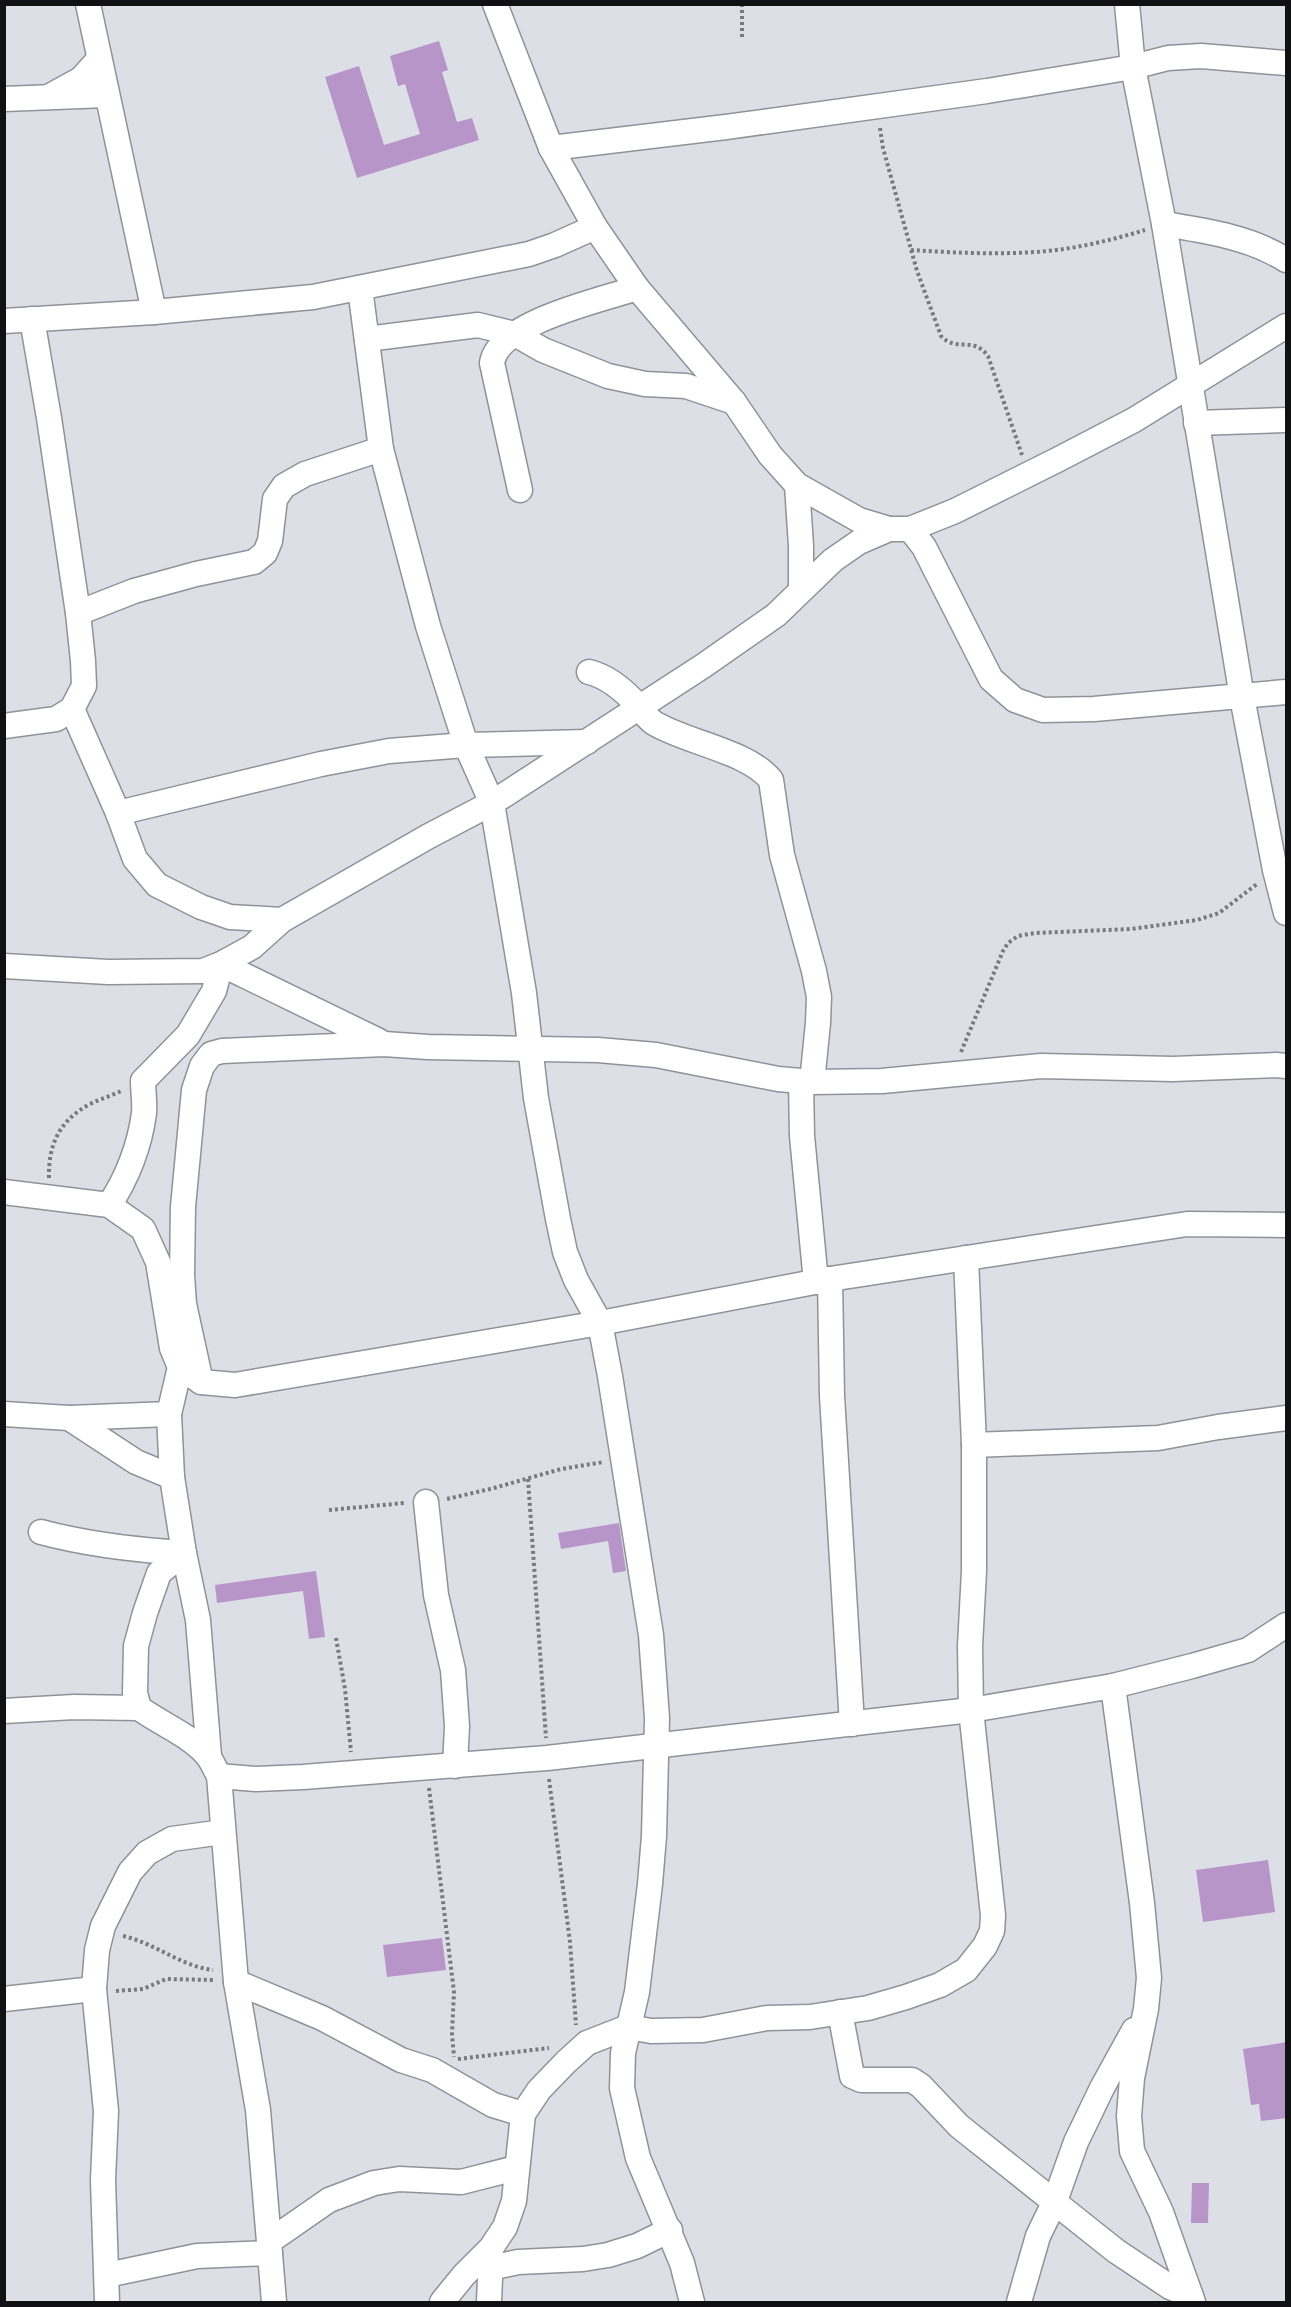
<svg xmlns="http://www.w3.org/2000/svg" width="1291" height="2307" font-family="'Alegreya Sans',sans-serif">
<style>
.building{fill:#b895c8}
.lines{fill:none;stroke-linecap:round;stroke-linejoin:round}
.minor-casing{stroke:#8f9299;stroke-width:27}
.path{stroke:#797a80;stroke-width:4;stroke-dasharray:3 3;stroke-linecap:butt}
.minor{stroke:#fff;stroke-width:24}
</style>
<rect width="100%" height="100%" fill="#dddfe7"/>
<g class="building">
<polygon points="439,41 448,70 442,72 457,122 472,118 479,140 357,178 325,77 359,66 384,145 420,134 405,84 398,86 390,56"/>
<polygon points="619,1523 626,1571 613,1573 608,1541 561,1549 558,1533"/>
<polygon points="316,1571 325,1637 309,1639 303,1591 217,1603 215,1585"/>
<polygon points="1268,1860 1275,1912 1203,1922 1196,1870"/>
<polygon points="442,1938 446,1970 387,1977 383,1945"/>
<polygon points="1287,2042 1287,2118 1261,2121 1259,2104 1251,2105 1243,2049"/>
<polygon points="1192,2183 1209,2183 1208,2223 1191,2223"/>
</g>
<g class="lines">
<g class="minor-casing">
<g id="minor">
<polyline points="88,4 154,312"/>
<polyline points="495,4 551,148 595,227 637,288 734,402 770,455 797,485 859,520 889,529"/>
<polyline points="1127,4 1133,67 1164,224 1242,697 1275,870 1286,913"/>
<polyline points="50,96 81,79 99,59"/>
<polyline points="4,99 107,95"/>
<polyline points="551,148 726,127 987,91 1133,67 1168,58 1201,56 1286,63"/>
<path d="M1164,224C1206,231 1250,237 1286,260"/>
<polyline points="360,288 381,449 428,626 466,745 492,803 524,993 536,1098 558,1219 565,1252 576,1280 600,1323 610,1376 651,1635 657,1718 654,1836 650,1884 637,1992 623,2053 622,2088 638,2158 682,2263 692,2302"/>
<polyline points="4,321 154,312 313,297 529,254 555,245 595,227"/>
<polyline points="367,339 478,325 515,334 543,350 608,376 645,384 686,386 734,402"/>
<polyline points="1196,423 1286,420"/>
<polyline points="797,485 801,546 801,590"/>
<path d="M520,490L492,363C498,322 602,300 637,288"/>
<polyline points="910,529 924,547 991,679 1015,700 1043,710 1094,709 1286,692"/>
<polyline points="78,613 134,591 196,574 254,562 265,553 270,541 275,499 284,486 305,474 381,449"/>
<path d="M589,672C609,677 624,690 638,706C643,712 647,718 654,723C687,743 748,751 771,780L782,855L814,971L819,997L818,1023L812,1082"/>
<polyline points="72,709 118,813 135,859 157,885 201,907 230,917 282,920"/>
<polyline points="4,726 56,719 72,709 84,686 83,661 78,613 49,418 32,319"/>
<polyline points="118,813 321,764 389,751 466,745 587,742"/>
<polyline points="4,966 108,972 203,971 221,964 252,947 282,920 429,836 492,803 703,666 776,615 833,560 859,542 889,529 910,529 955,511 1059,459 1134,420 1286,326"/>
<polyline points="801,1081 802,1136 816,1282"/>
<polyline points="4,1192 109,1205 143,1229 158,1262 172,1348 180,1367 201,1382 235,1385 600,1323 830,1279 1187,1224 1286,1225"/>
<path d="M109,1205C127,1179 140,1145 144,1113C145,1103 143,1091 143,1081L188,1035L214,991L221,964L379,1041"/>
<polyline points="830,1279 832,1396 852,1724"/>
<polyline points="201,1382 184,1304 182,1275 183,1207 194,1090 202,1066 211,1054 222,1051 384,1044 428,1047 598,1050 656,1055 778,1079 812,1082 882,1081 1041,1066 1173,1069 1276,1065 1286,1066"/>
<polyline points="4,1414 69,1418 169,1414 180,1367"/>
<path d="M169,1414L172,1477L184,1553L159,1573L145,1613L136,1646L135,1693L139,1708C161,1724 188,1734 207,1755C212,1761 215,1769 219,1776L236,1982L258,2110L274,2302"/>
<polyline points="69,1418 136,1462 172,1477"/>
<polyline points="974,1445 1158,1438 1218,1427 1286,1418"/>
<polyline points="426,1502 436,1595 453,1670 457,1726 455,1766"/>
<path d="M41,1532C89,1545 135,1550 184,1553L198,1620L209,1756"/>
<polyline points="1113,1686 1192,1666 1248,1650 1286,1625"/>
<polyline points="4,1711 74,1707 139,1708"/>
<polyline points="219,1776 256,1779 303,1777 547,1758 971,1710 1113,1686 1142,1903 1149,1978 1146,2009 1132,2078 1129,2116 1132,2151 1161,2212 1193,2302"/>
<polyline points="236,1982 322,2018 401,2060 432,2070 493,2105 523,2114"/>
<polyline points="4,1999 94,1989"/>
<polyline points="840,2012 852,2076 861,2080 912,2080 921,2086 959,2126 1116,2251 1170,2287 1191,2296"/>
<polyline points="270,2241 329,2200 374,2183 399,2179 461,2182 516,2168"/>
<polyline points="490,2268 518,2262 583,2259 608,2255 637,2246 670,2230"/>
<polyline points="107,2275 197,2256 270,2253"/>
<polyline points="107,2302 103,2180 106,2111 94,1989 97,1950 103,1926 130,1872 147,1853 172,1839 223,1832"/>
<polyline points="442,2302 464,2275 491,2248 505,2227 514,2201 523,2114 539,2090 566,2062 587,2043 628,2027 651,2031 703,2030 767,2018 810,2017 868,2008 906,1997 940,1985 966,1970 985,1946 992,1931 993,1915 971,1710 970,1646 974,1571 974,1445 966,1258"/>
<polyline points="489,2302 491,2254"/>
<polyline points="1019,2302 1038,2236 1055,2201 1076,2142 1102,2088 1134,2030"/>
</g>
</g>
<g class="path">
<polyline points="742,4 742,38"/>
<path d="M880,128L883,148L917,271L941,336C957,353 972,335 988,356L1022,455"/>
<path d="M911,250C960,253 1015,256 1064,249C1091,245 1118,238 1145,230"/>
<polyline points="961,1052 1003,951 1008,943 1018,936 1035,933 1131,929 1197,920 1219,913 1257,884"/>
<path d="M49,1178C48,1144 60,1120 90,1104C100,1099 111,1096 121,1091"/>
<polyline points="528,1479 546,1738"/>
<polyline points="447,1499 494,1488 561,1469 604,1462"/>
<polyline points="329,1510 404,1503"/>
<polyline points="336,1638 345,1689 351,1752"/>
<polyline points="549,1779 570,1942 576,2025"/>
<polyline points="429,1788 454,1992 452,2034 454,2057"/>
<path d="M123,1936C155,1943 180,1966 213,1970"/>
<polyline points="116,1991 143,1989 166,1979 214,1980"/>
<polyline points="458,2059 549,2048"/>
</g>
<use href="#minor" class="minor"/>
</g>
<rect width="1291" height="2307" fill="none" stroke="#111114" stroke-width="12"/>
</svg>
